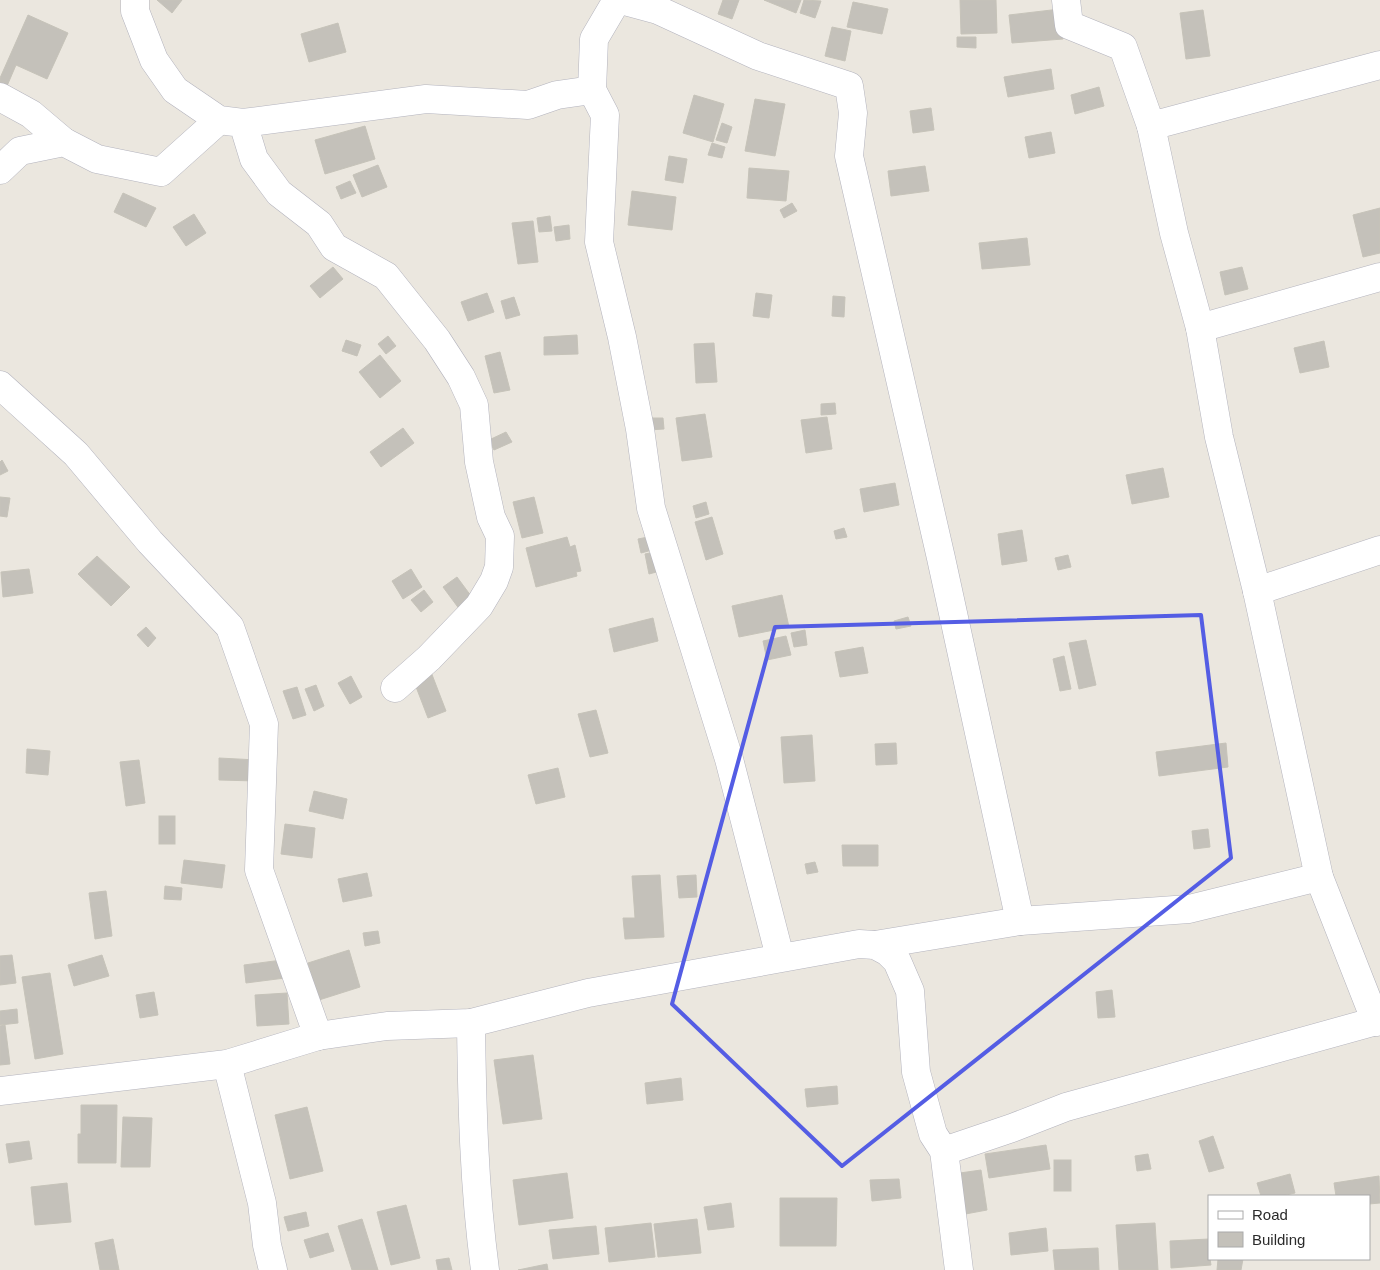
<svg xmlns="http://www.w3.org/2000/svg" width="1380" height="1270" font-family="Helvetica,sans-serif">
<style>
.building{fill:#c4c1ba;stroke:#c6c3b9}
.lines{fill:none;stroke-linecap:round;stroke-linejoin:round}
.minor-casing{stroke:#b3b3bd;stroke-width:29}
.minor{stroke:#fff;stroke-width:28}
.marked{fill:none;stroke:#545de4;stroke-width:4;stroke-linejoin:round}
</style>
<rect width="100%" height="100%" fill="#ebe7df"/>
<g class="building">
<polygon points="157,0 182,0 172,13"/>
<polygon points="723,0 739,0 732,19 718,14"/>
<polygon points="764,0 801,0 796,13"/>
<polygon points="804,0 821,1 815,18 800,13"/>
<polygon points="960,0 996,0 997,33 961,34"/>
<polygon points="853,2 888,9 882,34 847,27"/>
<polygon points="1060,9 1063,39 1012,43 1009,15"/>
<polygon points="1203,10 1210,56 1186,59 1180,13"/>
<polygon points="28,15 68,33 47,79 16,65 7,86 0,82 0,78"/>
<polygon points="338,23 346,52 309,62 301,34"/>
<polygon points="832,27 851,31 845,61 825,56"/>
<polygon points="957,37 976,37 976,48 957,47"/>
<polygon points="1051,69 1054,89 1008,97 1004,77"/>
<polygon points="1099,87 1104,106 1075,114 1071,95"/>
<polygon points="694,95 724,104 713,142 683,133"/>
<polygon points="755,99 785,104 775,156 745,151"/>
<polygon points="931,108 934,130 913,133 910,111"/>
<polygon points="722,123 732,127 727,143 716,140"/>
<polygon points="365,126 375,159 325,174 315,140"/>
<polygon points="1051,132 1055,153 1029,158 1025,137"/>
<polygon points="712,143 725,147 722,158 708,155"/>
<polygon points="669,156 687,159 683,183 665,180"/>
<polygon points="378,165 387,187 362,197 353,175"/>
<polygon points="925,166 929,191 891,196 888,171"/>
<polygon points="749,168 789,171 786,201 747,198"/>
<polygon points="350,181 356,193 341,199 336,187"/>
<polygon points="632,191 676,197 672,230 628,225"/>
<polygon points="123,193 156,208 146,227 114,212"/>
<polygon points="792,203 797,211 784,218 780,210"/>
<polygon points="1380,208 1380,253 1363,257 1353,215"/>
<polygon points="194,214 206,233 186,246 173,227"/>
<polygon points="550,216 552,231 539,232 537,218"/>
<polygon points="533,221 538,262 518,264 512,223"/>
<polygon points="569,225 570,239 556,241 554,227"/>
<polygon points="1027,238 1030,265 982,269 979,243"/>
<polygon points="333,267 343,279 320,298 310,286"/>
<polygon points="1242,267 1248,289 1225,295 1220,272"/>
<polygon points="487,293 494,312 468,321 461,302"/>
<polygon points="756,293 772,295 769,318 753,316"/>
<polygon points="833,296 845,297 844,317 832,316"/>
<polygon points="514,297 520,315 506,319 501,301"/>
<polygon points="577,335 578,354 544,355 544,337"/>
<polygon points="388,336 396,346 386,354 378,344"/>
<polygon points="346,340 361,345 357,356 342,351"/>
<polygon points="1324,341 1329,367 1300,373 1294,348"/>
<polygon points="714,343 717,382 696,383 694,344"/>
<polygon points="500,352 510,390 494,393 485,356"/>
<polygon points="380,355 401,381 380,398 359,372"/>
<polygon points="835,403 836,414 821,415 821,404"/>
<polygon points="705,414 712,457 682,461 676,418"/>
<polygon points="827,417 832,449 806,453 801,420"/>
<polygon points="648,418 663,418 664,429 648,430"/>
<polygon points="403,428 414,443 381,467 370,452"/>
<polygon points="506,432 512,442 494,450 489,440"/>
<polygon points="2,460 8,471 0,475 0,462"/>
<polygon points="1163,468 1169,497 1132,504 1126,475"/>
<polygon points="895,483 899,505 864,512 860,489"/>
<polygon points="0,497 10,498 7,517 0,516"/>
<polygon points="534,497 543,533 522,538 513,502"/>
<polygon points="706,502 709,514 696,518 693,506"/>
<polygon points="712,517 723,554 706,560 695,522"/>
<polygon points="844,528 847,537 836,539 834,531"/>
<polygon points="1022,530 1027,561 1002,565 998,534"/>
<polygon points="653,536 656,549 641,553 638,539"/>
<polygon points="567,537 570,547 575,545 581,571 576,572 577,576 536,587 526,548"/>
<polygon points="659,551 664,570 649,574 645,554"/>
<polygon points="1068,555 1071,567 1058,570 1055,558"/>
<polygon points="97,556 130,587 111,606 78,574"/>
<polygon points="29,569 33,593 3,597 1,572"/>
<polygon points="411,569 422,587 403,599 392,581"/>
<polygon points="457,577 474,600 460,610 443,587"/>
<polygon points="424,590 433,602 421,612 411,600"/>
<polygon points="782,595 789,627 739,637 732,606"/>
<polygon points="908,617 911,626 896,629 894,621"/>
<polygon points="653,618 658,641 614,652 609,629"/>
<polygon points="146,627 156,638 148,647 137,635"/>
<polygon points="805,630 807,645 794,647 791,633"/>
<polygon points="786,636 791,655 767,660 763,641"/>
<polygon points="1086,640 1096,685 1079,689 1069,643"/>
<polygon points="863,647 868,673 840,677 835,652"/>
<polygon points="1064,656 1071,689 1060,691 1053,659"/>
<polygon points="431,672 446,711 428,718 413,679"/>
<polygon points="351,676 362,697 350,704 338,683"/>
<polygon points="316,685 324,706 314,711 305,689"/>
<polygon points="297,687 306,715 293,719 283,691"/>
<polygon points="596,710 608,753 590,757 578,714"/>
<polygon points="812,735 815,781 784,783 781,737"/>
<polygon points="896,743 897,764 876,765 875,744"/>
<polygon points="1226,743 1228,767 1159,776 1156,752"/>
<polygon points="27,749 50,751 48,775 26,773"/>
<polygon points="219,758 257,760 256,781 219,780"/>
<polygon points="139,760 145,803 126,806 120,762"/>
<polygon points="558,768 565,797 536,804 528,775"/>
<polygon points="314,791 347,799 343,819 309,811"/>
<rect x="159" y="816" width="16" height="28"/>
<polygon points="285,824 315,828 312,858 281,854"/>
<polygon points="1208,829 1210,847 1194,849 1192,831"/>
<polygon points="842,845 878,845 878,866 843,866"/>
<polygon points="184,860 225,865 222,888 181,883"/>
<polygon points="815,862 818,872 807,874 805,864"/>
<polygon points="367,873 372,896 343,902 338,879"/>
<polygon points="660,875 664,937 625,939 623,918 635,918 632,876"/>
<polygon points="696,875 697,897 679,898 677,876"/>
<polygon points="165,886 182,888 181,900 164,899"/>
<polygon points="106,891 112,936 95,939 89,893"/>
<polygon points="378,931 380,943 365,946 363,933"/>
<polygon points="349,950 360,987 319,1000 308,963"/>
<polygon points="12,955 16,983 0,985 0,956"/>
<polygon points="102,955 109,976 74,986 68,965"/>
<polygon points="282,960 285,978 246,983 244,965"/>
<polygon points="50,973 63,1054 35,1059 22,977"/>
<polygon points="1112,990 1115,1017 1098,1018 1096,992"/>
<polygon points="154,992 158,1015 140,1018 136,995"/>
<polygon points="287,993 289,1024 257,1026 255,995"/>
<polygon points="17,1009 18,1023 0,1025 0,1011"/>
<polygon points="5,1025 10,1064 0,1065 0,1026"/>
<polygon points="533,1055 542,1119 503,1124 494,1060"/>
<polygon points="681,1078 683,1100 647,1104 645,1083"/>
<polygon points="837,1086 838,1104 807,1107 805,1089"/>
<polygon points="81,1105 117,1105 116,1163 78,1163 78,1134 81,1134"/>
<polygon points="307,1107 323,1171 290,1179 275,1115"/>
<polygon points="123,1117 152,1118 150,1167 121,1167"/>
<polygon points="1213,1136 1224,1168 1209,1172 1199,1141"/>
<polygon points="29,1141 32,1159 9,1163 6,1144"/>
<polygon points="1046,1145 1050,1169 989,1178 985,1154"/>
<polygon points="1148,1154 1151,1169 1137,1171 1135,1156"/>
<rect x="1054" y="1160" width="17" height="31"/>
<polygon points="981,1170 987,1210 960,1215 953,1174"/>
<polygon points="567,1173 573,1218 519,1225 513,1180"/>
<polygon points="1290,1174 1295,1193 1282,1196 1261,1196 1257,1183"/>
<polygon points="1379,1176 1380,1203 1369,1204 1369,1196 1336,1196 1334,1183"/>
<polygon points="899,1179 901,1198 872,1201 870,1180"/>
<polygon points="67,1183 71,1222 35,1225 31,1187"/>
<polygon points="780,1198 837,1198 836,1246 780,1246"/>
<polygon points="731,1203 734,1227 708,1230 704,1207"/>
<polygon points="406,1205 420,1258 391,1265 377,1212"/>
<polygon points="306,1212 309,1226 288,1231 284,1217"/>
<polygon points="362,1219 378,1270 352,1270 338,1226"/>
<polygon points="697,1219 701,1253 658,1257 654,1224"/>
<polygon points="651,1223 655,1257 609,1262 605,1228"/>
<polygon points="1155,1223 1158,1270 1119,1270 1116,1225"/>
<polygon points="596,1226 599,1254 553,1259 549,1230"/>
<polygon points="1046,1228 1048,1251 1011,1255 1009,1233"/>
<polygon points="328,1233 334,1251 310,1258 304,1240"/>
<polygon points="113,1239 119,1270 100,1270 95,1243"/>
<polygon points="1209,1239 1209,1259 1210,1259 1211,1265 1171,1268 1170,1241"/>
<polygon points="1098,1248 1099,1270 1055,1270 1053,1250"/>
<polygon points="449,1258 452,1270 438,1270 436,1260"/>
<polygon points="1218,1259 1243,1259 1241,1270 1217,1270"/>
<polygon points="547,1264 548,1270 518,1270"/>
</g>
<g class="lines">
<g class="minor-casing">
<g id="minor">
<polyline points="135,0 135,11 154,60 175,90 219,120 243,123 254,159 279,193 319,224 334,247 386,276 437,340 461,377 474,405 479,462 491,517 500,536 499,567 494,581 479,606 429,658 395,688"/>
<polyline points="617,0 594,39 592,90 605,115 599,242 622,337 640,429 651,508 729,759 780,957"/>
<polyline points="621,0 658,10 758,56 849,86 853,113 849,156 941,558 1020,921"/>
<polyline points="1066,0 1069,25 1123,47 1151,126 1380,65"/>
<polyline points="0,97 31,114 64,142"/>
<polyline points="243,123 426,99 528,105 557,95 592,90"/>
<polyline points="1151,126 1174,233 1200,328 1219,437 1257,591 1319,877 1376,1022"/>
<polyline points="0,170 20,151 64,142 97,159 161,172 219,120"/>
<polyline points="1200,328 1380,277"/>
<polyline points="0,385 76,454 150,542 230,627 264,724 259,870 318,1036"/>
<polyline points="1257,591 1380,550"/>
<polyline points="875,945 1020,921 1189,909 1319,877"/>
<path d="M471,1023C472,1105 474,1188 485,1270"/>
<polyline points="227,1064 262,1203 267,1245 273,1270"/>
<polyline points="0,1091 227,1064 318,1036 387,1026 471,1023 588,993 859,944 875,945 888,952 897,961 910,991 916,1072 933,1134 944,1151 959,1270"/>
<polyline points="944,1151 1012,1128 1066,1107 1380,1020"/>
</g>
</g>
<use href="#minor" class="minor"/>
</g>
<path class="marked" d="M1201,615L1231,858L842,1166L672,1004L775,627Z"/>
<rect x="1208" y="1195" width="162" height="65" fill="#ffffff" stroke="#aaaaaa"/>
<rect x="1218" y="1211" width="25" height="8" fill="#ffffff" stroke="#aaaaaa"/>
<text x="1252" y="1220" font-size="15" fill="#2b2b2b">Road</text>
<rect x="1218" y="1232" width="25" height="15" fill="#c4c1ba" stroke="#aaaaaa"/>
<text x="1252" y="1245" font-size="15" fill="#2b2b2b">Building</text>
</svg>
